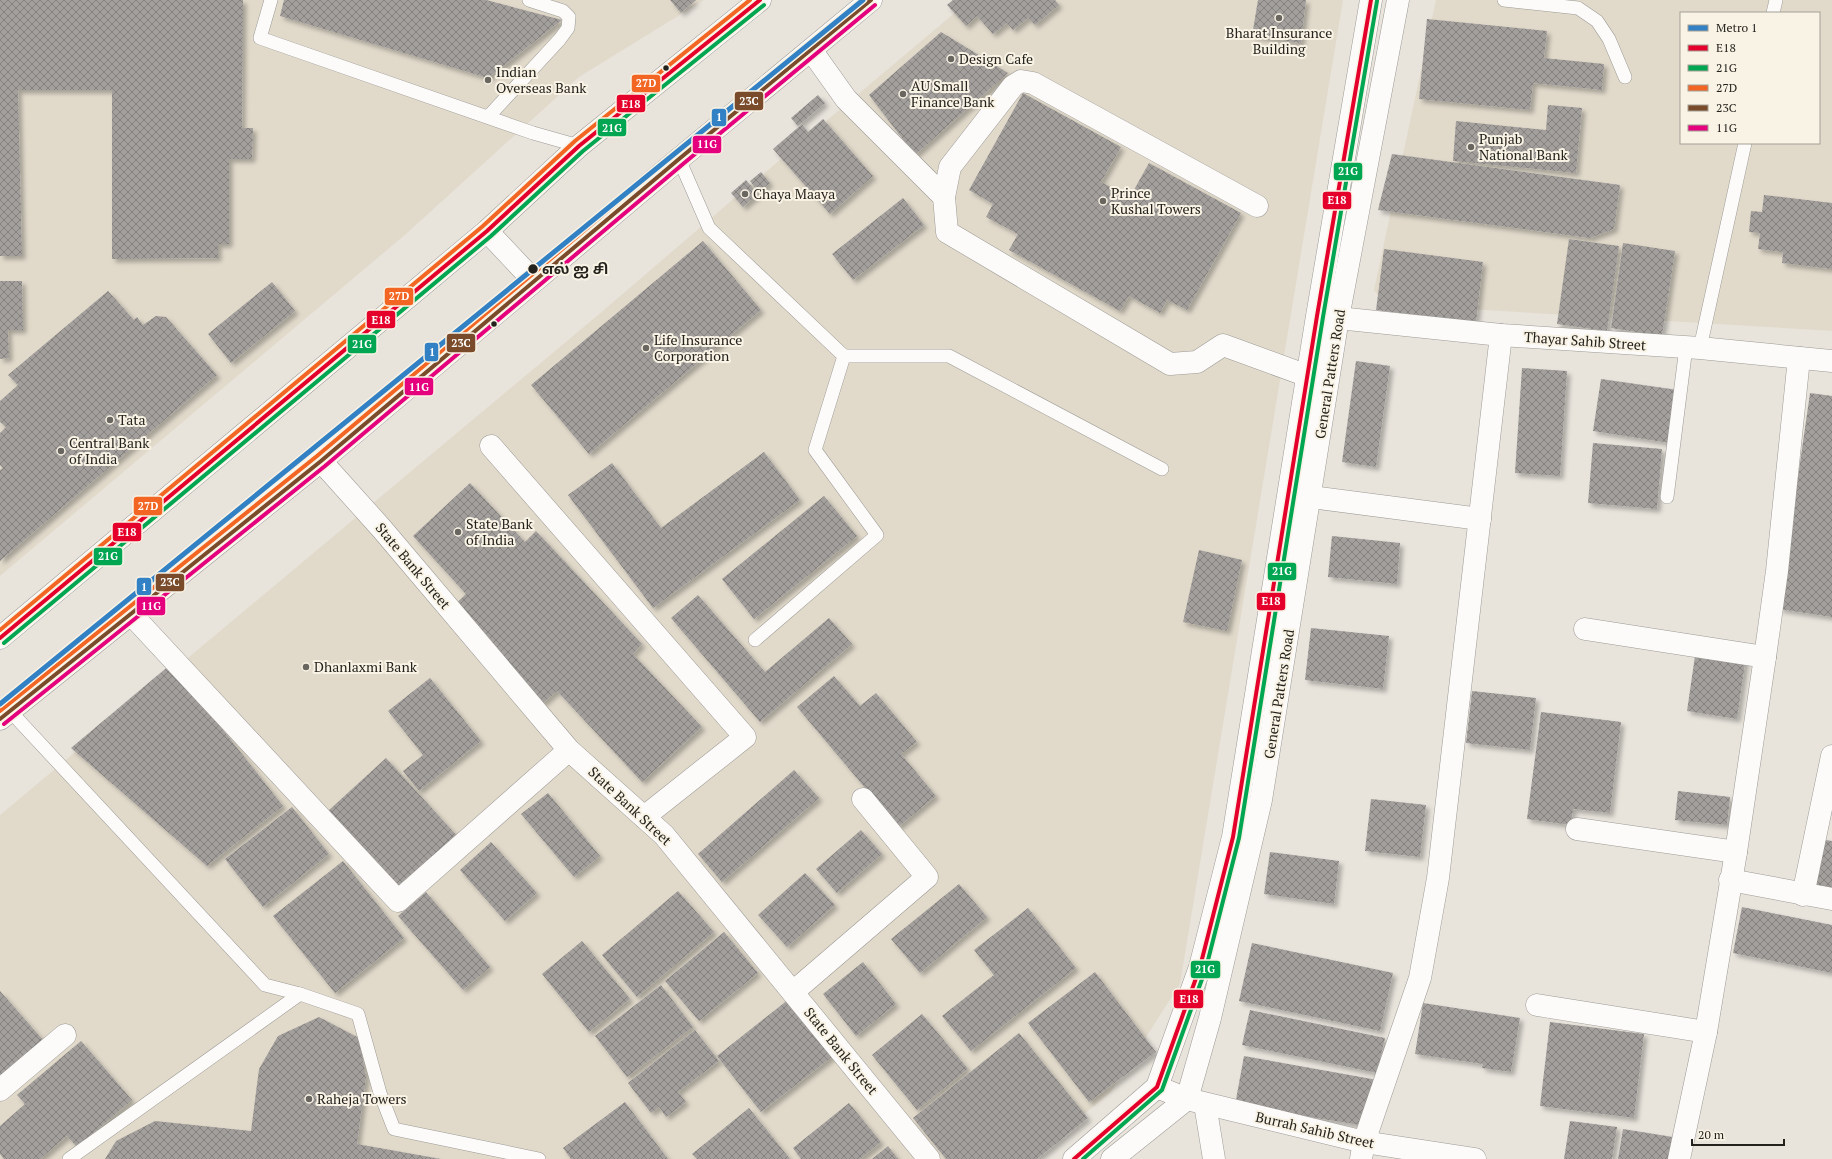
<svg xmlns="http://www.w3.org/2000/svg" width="1832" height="1159" font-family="'PT Serif','Noto Sans Tamil',serif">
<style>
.built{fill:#e1dacb;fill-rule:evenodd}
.building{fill:url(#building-cross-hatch);filter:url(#shadow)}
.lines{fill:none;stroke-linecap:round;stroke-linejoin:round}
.service-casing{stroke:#9c9a94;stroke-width:14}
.minor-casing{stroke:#9c9a94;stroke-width:23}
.secondary-casing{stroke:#9c9a94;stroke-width:23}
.primary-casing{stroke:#9c9a94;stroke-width:23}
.service{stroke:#fcfbfa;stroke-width:13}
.minor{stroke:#fcfbfa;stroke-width:22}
.secondary{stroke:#fcfbfa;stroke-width:22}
.primary{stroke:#fcfbfa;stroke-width:22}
.bus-1-casing{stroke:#f9f3e5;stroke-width:7}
.bus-2-casing{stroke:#f9f3e5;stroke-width:7}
.bus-3-casing{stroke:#f9f3e5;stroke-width:7}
.bus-4-casing{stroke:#f9f3e5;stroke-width:7}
.bus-5-casing{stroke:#f9f3e5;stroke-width:7}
.bus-1{stroke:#e4002b;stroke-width:4}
.bus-2{stroke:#00a651;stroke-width:4}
.bus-3{stroke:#f26522;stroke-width:4}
.bus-4{stroke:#7a4b2a;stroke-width:4}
.bus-5{stroke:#e5007d;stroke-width:4}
.metro-1-casing{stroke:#f9f3e5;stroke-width:8}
.metro-1{stroke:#3281c4;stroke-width:5}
.poi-dot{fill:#696660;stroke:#f9f3e5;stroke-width:1.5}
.bus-dot{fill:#24221d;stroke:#f9f3e5;stroke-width:1.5}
.labels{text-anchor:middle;stroke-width:4;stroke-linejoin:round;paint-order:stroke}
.poi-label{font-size:14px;fill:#24221d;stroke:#f9f3e5;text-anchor:start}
.stop-label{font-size:14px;font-weight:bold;fill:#24221d;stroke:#f9f3e5;text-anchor:start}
.street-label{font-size:14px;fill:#24221d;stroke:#f9f3e5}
.line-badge{stroke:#f9f3e5;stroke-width:1.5}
.badge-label{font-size:11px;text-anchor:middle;font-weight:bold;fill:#fff}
</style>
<defs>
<pattern id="building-cross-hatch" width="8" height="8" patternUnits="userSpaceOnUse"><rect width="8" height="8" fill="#a39f9c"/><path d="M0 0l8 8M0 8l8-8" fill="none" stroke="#85817f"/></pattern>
<filter id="shadow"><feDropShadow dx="3.5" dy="3.5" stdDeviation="2" flood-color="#0004"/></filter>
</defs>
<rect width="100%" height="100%" fill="#e8e4dc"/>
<g class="built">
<polygon points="0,0 704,0 579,77 406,234 0,576"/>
<polygon points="970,0 1343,0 1180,984 1111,1092 1030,1159 0,1159 0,815 598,315 731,201"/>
<path d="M1436,0H1832V331L1384,304L1374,290ZM1681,13H1819V143H1681Z"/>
</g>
<g class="building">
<polygon points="0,0 243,0 242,128 253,128 252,159 229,159 229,244 218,244 218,258 112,259 112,90 18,90 22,256 0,256"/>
<polygon points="284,0 486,0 562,20 488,78 280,16"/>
<polygon points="670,0 696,0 681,13"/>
<polygon points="953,0 1055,0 1059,5 1035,25 1028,18 1013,30 1007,23 993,34 977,16 966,26 947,5"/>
<polygon points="1258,0 1306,0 1301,43 1252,36"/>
<polygon points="1427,19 1547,31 1544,58 1604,64 1602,90 1533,83 1530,110 1419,99"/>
<polygon points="941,32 1008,73 915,155 869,95"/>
<polygon points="1023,93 1121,147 1101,182 1130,197 1149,163 1241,213 1187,310 1167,300 1160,313 1129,296 1120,311 1009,250 1018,234 986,217 993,204 969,190"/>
<polygon points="818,95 825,103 798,126 791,118"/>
<polygon points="1548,105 1582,108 1576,173 1453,161 1456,121 1546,130"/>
<polygon points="823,119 873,176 830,214 773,149 802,124 808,132"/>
<polygon points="1392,154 1620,185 1614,229 1590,238 1378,210"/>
<polygon points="761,172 770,183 759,192 750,181"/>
<polygon points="746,180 758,194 743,207 731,193"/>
<polygon points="1764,195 1832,203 1832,269 1782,263 1783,252 1758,249 1760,233 1749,232 1751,211 1762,212"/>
<polygon points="903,198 924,225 853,280 832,254"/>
<polygon points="1569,239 1619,246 1607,331 1557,324"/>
<polygon points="703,241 761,310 589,454 531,385"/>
<polygon points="1623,243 1675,251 1662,336 1611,328"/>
<polygon points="1384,249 1483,262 1476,322 1376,310"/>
<polygon points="0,281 22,281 23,330 8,330 9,358 0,359"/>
<polygon points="272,282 295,311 231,363 208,334"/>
<polygon points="108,291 134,320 137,317 143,325 156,316 166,317 217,375 0,561 0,470 3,468 0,465 0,433 6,427 0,422 0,401 18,385 8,375"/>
<polygon points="1356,361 1390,366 1376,467 1342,462"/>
<polygon points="1522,368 1567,371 1560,476 1515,473"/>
<polygon points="1601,379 1678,390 1670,443 1593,431"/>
<polygon points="1810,393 1832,396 1832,617 1779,609"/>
<polygon points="1593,443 1662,449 1657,509 1588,503"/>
<polygon points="764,452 800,500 653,608 568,495 612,463 661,528"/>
<polygon points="470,483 525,542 536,531 642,644 633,654 702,727 642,782 557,691 542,704 451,608 466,594 413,536"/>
<polygon points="824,496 857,536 754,619 722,579"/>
<polygon points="1332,536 1400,543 1397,584 1328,577"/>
<polygon points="1199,550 1242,560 1227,631 1183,622"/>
<polygon points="698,595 765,672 829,618 852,644 760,722 671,618"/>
<polygon points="1311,628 1389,636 1383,689 1305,680"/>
<polygon points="1696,649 1746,656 1737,719 1687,711"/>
<polygon points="171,664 283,806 207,866 71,748"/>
<polygon points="834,676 860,706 876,693 917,742 901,754 936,796 898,827 797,707"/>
<polygon points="430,678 481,741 419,791 403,771 423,755 388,711"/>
<polygon points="1472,691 1536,698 1530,750 1466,743"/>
<polygon points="1541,712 1621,722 1610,813 1573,809 1571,825 1527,819"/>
<polygon points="386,758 459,838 400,890 328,811"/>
<polygon points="794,770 819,798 722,882 698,854"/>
<polygon points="1678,791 1730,797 1727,825 1675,820"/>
<polygon points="548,793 600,856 574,877 521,814"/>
<polygon points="1371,799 1426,805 1420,857 1365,851"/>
<polygon points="292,807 329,854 263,907 225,859"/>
<polygon points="861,830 882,854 837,893 816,869"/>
<polygon points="1820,839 1832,841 1832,890 1812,886"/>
<polygon points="491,842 537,893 505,921 460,870"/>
<polygon points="1270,852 1339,861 1334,904 1264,894"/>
<polygon points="343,861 404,938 335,993 273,916"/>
<polygon points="805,873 835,905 787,947 758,915"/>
<polygon points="959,884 987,917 920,973 891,939"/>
<polygon points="678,891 714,932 637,997 602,955"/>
<polygon points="426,892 490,967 463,990 398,916"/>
<polygon points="1742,907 1832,925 1832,973 1733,953"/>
<polygon points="1028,908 1076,968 971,1051 942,1016 994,975 974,950"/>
<polygon points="724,932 758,973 699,1021 665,981"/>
<polygon points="582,941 630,999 589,1032 542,974"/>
<polygon points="1252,943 1393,973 1380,1031 1239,1001"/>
<polygon points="863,962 896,1004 856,1036 823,994"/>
<polygon points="1095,972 1156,1052 1089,1102 1028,1023"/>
<polygon points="661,985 693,1027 627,1077 595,1036"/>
<polygon points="0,991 43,1040 0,1077"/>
<polygon points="789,999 833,1056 761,1112 717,1056"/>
<polygon points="1423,1003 1520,1018 1511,1072 1482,1068 1483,1064 1415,1054"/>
<polygon points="1250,1010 1385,1038 1377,1073 1242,1045"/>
<polygon points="922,1014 968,1069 917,1110 872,1055"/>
<polygon points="319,1017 359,1038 366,1077 357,1144 441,1159 105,1159 116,1141 155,1121 251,1131 259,1069 278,1036"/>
<polygon points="1550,1022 1644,1034 1634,1118 1540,1106"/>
<polygon points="695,1030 719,1061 678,1092 686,1102 666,1117 659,1107 651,1113 628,1083"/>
<polygon points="1019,1033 1088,1118 1037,1159 946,1159 913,1118"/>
<polygon points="81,1041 132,1100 77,1147 67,1136 40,1159 4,1159 0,1154 0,1126 25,1104 17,1095"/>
<polygon points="1244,1056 1383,1081 1360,1125 1235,1105"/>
<polygon points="625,1102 668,1159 571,1159 563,1148"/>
<polygon points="849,1103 881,1142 860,1159 801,1159 793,1148"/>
<polygon points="749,1108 790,1159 697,1159 692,1154"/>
<polygon points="1570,1121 1617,1127 1612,1159 1564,1159"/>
<polygon points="1623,1129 1679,1138 1676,1159 1618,1159"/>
<polygon points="888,1146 898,1159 872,1159"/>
</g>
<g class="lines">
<g class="service-casing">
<g id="service">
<polyline points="271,0 260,38 533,133 579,146"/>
<polyline points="1504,0 1578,8 1597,21 1609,39 1625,77"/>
<polyline points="1773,13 1776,0"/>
<polyline points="488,117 560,39 568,28 569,17 563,11 529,0"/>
<polyline points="679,159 709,228 844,356 815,450 877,535 755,640"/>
<polyline points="1700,348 1745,143"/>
<polyline points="844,356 949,356 1162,469"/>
<polyline points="1667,497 1686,347"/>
<polyline points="10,711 265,985 300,994 358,1014 380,1093 394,1129 539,1159"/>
<polyline points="69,1159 300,994"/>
</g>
</g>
<g class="minor-casing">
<g id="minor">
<polyline points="811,50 846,99 944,197"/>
<polyline points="1257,206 1033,83 1021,81 1013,86 950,167 944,197 947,232 1170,364 1197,362 1223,345 1308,376"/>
<polyline points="1338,318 1501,335 1700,348 1832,361"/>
<polyline points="491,446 745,737 644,817"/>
<polyline points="321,461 382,529 569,750 664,835 929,1159"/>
<polyline points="1311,497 1480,519"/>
<polyline points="131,614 398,901 569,750"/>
<polyline points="1585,629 1765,657"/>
<polyline points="1577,829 1736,852"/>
<polyline points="1730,880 1832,899"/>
<polyline points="1803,895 1832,756"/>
<polyline points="793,992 927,877 863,799"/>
<polyline points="1537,1005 1706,1032"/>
<polyline points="1157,1087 1187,1099 1364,1142 1475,1159"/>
<polyline points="0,1090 65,1035"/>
<polyline points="1205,1104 1214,1159"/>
<polyline points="1361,1159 1364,1142 1420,978 1438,878 1501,335"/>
<polyline points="1679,1159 1706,1032 1736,852 1765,657 1777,571 1799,358"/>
</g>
</g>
<g class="secondary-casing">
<g id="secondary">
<polyline points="1074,1159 1157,1087 1200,967 1233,837 1317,316 1371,0"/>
<polyline points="1112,1159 1187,1099 1210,1018 1261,800 1338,318 1398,0"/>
</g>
</g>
<g class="primary-casing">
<g id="primary">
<polyline points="487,231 534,281"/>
<polyline points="0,638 487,231 579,146 760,0"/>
<polyline points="0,719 321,461 679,159 871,0"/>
</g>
</g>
<use href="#service" class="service"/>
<use href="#minor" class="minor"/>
<use href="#secondary" class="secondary"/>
<use href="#primary" class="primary"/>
<g class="bus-1-casing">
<g id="bus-1">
<polyline points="0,638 487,231 579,146 760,0"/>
<polyline points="1074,1159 1157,1087 1200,967 1233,837 1317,316 1371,0"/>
</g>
</g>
<g class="bus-2-casing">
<g id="bus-2">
<polyline points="4,643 491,236 583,151 764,5"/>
<polyline points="1083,1159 1162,1090 1206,968 1239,838 1323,317 1377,1"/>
</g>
</g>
<g class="bus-3-casing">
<g id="bus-3">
<polyline points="0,630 483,226 575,141 750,0"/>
<polyline points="0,711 317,456 675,154 862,0"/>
</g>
</g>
<g class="bus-4-casing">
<polyline id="bus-4" points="0,719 321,461 679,159 871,0"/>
</g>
<g class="bus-5-casing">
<polyline id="bus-5" points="4,724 325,466 683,164 875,5"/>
</g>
<use href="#bus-1" class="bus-1"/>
<use href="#bus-2" class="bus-2"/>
<use href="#bus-3" class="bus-3"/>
<use href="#bus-4" class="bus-4"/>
<use href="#bus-5" class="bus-5"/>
<g class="metro-1-casing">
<polyline id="metro-1" points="0,704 863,0"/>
</g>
<use href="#metro-1" class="metro-1"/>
</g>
<g class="poi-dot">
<circle cx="1279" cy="18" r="4"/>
<circle cx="951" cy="59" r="4"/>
<circle cx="488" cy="80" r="4"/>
<circle cx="903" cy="94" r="4"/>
<circle cx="1471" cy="147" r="4"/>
<circle cx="745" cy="194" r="4"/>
<circle cx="1103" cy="201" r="4"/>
<circle cx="646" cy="348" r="4"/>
<circle cx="110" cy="420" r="4"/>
<circle cx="61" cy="451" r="4"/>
<circle cx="458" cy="532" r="4"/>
<circle cx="306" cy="667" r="4"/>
<circle cx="309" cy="1099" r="4"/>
</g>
<g class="bus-dot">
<circle cx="666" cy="68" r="3.5"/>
<circle cx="533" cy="269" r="5.5"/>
<circle cx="494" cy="324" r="3.5"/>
</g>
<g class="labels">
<g class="poi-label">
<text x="1279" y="38" text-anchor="middle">Bharat Insurance<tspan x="1279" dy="16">Building</tspan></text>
<text x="959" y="64">Design Cafe</text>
<text x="496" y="77">Indian<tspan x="496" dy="16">Overseas Bank</tspan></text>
<text x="911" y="91">AU Small<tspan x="911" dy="16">Finance Bank</tspan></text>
<text x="1479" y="144">Punjab<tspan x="1479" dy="16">National Bank</tspan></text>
<text x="1111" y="198">Prince<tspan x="1111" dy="16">Kushal Towers</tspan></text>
<text x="753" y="199">Chaya Maaya</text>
<text x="654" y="345">Life Insurance<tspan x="654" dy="16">Corporation</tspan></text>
<text x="118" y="425">Tata</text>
<text x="69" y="448">Central Bank<tspan x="69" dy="16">of India</tspan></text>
<text x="466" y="529">State Bank<tspan x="466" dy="16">of India</tspan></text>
<text x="314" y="672">Dhanlaxmi Bank</text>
<text x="317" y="1104">Raheja Towers</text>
</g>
<g class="stop-label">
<text x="542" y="274">எல் ஐ சி</text>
</g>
<g class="street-label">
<text transform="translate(1585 341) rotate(4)" y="5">Thayar Sahib Street</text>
<text transform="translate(1330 374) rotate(-81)" y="5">General Patters Road</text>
<text transform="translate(413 566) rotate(50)" y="5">State Bank Street</text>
<text transform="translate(1279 694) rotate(-81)" y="5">General Patters Road</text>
<text transform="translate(630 806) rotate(43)" y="5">State Bank Street</text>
<text transform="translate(841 1051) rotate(51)" y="5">State Bank Street</text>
<text transform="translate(1315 1130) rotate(13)" y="5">Burrah Sahib Street</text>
</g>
</g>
<g class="line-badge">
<rect x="631" y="74" width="30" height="19" rx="4" fill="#f26522"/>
<rect x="734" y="91" width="30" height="20" rx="4" fill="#7a4b2a"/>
<rect x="616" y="94" width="30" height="19" rx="4" fill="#e4002b"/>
<rect x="711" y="108" width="16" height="19" rx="4" fill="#3281c4"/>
<rect x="597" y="118" width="30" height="19" rx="4" fill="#00a651"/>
<rect x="692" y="135" width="30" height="19" rx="4" fill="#e5007d"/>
<rect x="1333" y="162" width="30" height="19" rx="4" fill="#00a651"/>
<rect x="1322" y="191" width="30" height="19" rx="4" fill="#e4002b"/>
<rect x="384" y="287" width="30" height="19" rx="4" fill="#f26522"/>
<rect x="366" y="310" width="30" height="19" rx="4" fill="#e4002b"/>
<rect x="446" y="333" width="30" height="20" rx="4" fill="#7a4b2a"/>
<rect x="347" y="334" width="30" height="20" rx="4" fill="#00a651"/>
<rect x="424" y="342" width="15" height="20" rx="4" fill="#3281c4"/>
<rect x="404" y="377" width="30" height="19" rx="4" fill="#e5007d"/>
<rect x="133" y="496" width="30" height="20" rx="4" fill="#f26522"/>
<rect x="112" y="522" width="30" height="20" rx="4" fill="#e4002b"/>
<rect x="93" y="547" width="30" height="19" rx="4" fill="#00a651"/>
<rect x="1267" y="562" width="30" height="19" rx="4" fill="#00a651"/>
<rect x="155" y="573" width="30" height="19" rx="4" fill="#7a4b2a"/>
<rect x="136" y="577" width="16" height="19" rx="4" fill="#3281c4"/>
<rect x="1256" y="592" width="30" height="19" rx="4" fill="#e4002b"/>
<rect x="136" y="596" width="30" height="20" rx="4" fill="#e5007d"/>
<rect x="1190" y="960" width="31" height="19" rx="4" fill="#00a651"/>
<rect x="1173" y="989" width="31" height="20" rx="4" fill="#e4002b"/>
</g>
<g class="badge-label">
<text x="646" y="87">27D</text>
<text x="749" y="105">23C</text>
<text x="631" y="108">E18</text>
<text x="719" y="121">1</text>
<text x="612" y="132">21G</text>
<text x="707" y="148">11G</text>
<text x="1348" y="175">21G</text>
<text x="1337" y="204">E18</text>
<text x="399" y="300">27D</text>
<text x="381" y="324">E18</text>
<text x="461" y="347">23C</text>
<text x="362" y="348">21G</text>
<text x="432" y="356">1</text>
<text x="419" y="391">11G</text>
<text x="148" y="510">27D</text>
<text x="127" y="536">E18</text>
<text x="108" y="560">21G</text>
<text x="1282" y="575">21G</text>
<text x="170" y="586">23C</text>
<text x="144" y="591">1</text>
<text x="1271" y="605">E18</text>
<text x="151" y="610">11G</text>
<text x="1205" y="973">21G</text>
<text x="1189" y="1003">E18</text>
</g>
<rect x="1680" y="12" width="140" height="132" fill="#f9f3e5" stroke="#a49f95"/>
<rect x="1688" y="25" width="20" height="6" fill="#3281c4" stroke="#a49f95"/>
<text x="1716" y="32" font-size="12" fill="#24221d">Metro 1</text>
<rect x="1688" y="45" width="20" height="6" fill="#e4002b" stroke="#a49f95"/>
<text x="1716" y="52" font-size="12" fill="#24221d">E18</text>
<rect x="1688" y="65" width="20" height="6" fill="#00a651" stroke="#a49f95"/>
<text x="1716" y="72" font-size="12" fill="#24221d">21G</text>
<rect x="1688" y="85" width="20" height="6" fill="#f26522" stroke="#a49f95"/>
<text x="1716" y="92" font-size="12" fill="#24221d">27D</text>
<rect x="1688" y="105" width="20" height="6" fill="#7a4b2a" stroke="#a49f95"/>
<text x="1716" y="112" font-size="12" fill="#24221d">23C</text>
<rect x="1688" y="125" width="20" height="6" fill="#e5007d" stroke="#a49f95"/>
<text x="1716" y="132" font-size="12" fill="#24221d">11G</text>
<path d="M1692 1139v6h92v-6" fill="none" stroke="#24221d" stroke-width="2"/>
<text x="1698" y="1139" font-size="12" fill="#24221d" stroke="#f9f3e5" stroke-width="3" paint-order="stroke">20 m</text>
</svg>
